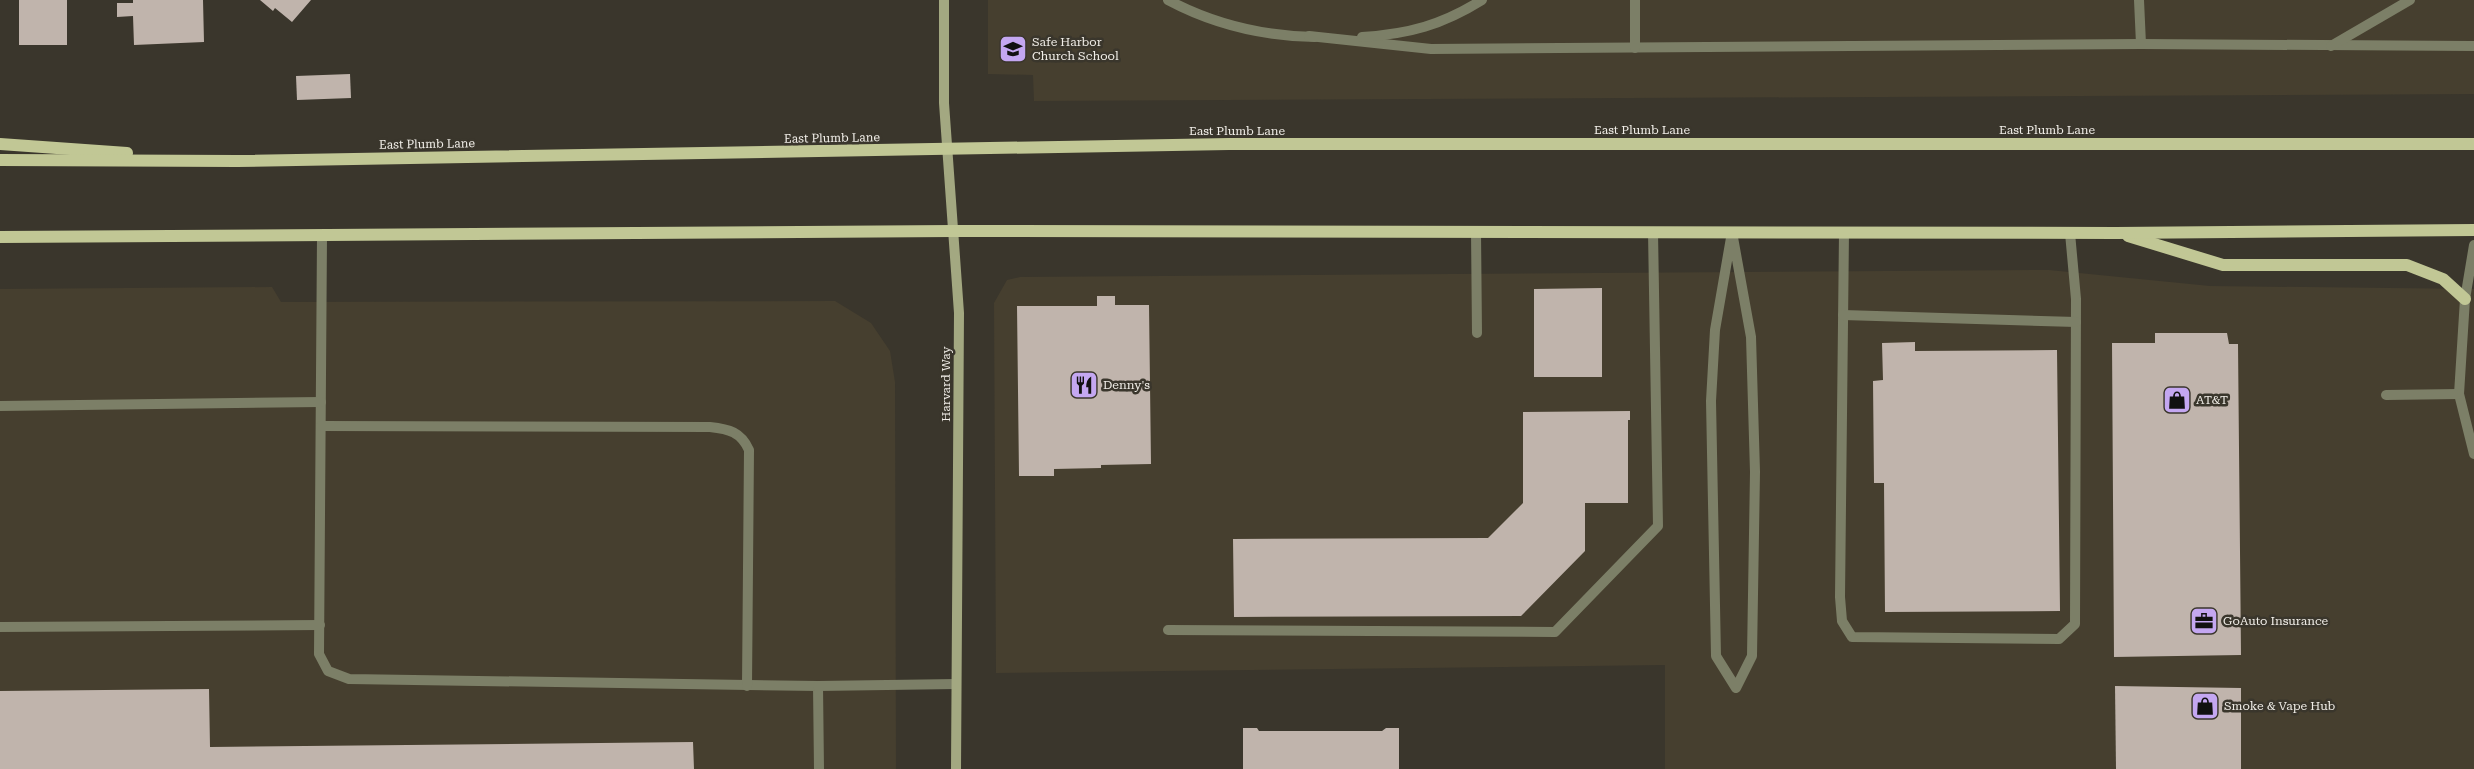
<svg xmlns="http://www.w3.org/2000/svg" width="2474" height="769" font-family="'Roboto Serif',serif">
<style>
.built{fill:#463f2f}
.building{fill:#c0b4ac}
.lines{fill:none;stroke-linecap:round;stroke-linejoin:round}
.lane{stroke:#7c7f67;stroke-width:10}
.secondary{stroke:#a3a881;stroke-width:10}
.primary{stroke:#c1c795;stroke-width:12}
.labels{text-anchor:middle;stroke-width:5;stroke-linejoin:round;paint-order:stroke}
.poi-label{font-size:12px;fill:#f1eee8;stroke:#3a362c;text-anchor:start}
.street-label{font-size:12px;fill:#f1eee8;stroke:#3a362c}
</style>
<rect width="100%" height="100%" fill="#3a362c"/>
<g class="built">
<polygon points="988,0 2474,0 2474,94 1034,101 1033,75 988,74"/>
<polygon points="2049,270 2210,286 2474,289 2474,769 1665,769 1665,665 996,673 994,303 1007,280 1020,277"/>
<polygon points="272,287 281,302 835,301 871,323 890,351 895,382 896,769 0,769 0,289"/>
</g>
<g class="building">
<rect x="19" y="0" width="48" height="45"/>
<polygon points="133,0 203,0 204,42 134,45 133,16 117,17 117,3 133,3"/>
<polygon points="260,0 311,0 292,22 275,8 273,11"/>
<polygon points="350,74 351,98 297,100 296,76"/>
<polygon points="1602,288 1602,377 1534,377 1534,289"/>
<polygon points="1097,296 1115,296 1115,305 1149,305 1151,464 1101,465 1101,468 1054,469 1054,476 1019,476 1017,306 1097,306"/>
<polygon points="2155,333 2227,333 2229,344 2238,344 2241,655 2114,657 2112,343 2155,343"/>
<polygon points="1915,342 1915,351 2057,350 2060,611 1885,612 1884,483 1874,483 1873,381 1883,380 1882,343"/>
<polygon points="1630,411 1630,420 1628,420 1628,503 1585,503 1585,551 1521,616 1234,617 1233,539 1488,538 1523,503 1523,412"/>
<polygon points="2115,686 2241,688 2241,769 2116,769"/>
<polygon points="209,689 210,747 693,742 694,769 0,769 0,691"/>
<polygon points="1243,728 1257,728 1259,731 1382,731 1386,728 1399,728 1399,769 1243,769"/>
</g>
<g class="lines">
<g class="lane">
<path d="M1168,0C1215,25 1262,36 1315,37"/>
<polyline points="2139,0 2141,44"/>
<polyline points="1309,36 1431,49 2141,44 2474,46"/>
<path d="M1362,37C1409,34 1442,25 1482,0"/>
<polyline points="2331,46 2410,0"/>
<polyline points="1635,48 1635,0"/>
<polyline points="1476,231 1477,333"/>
<polygon points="1732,232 1751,337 1755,472 1752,656 1736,688 1716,656 1711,401 1715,330"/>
<polyline points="1844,232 1840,597 1842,621 1852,637 2059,639 2075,624 2076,299 2070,233"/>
<polyline points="322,236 319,654 328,671 349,679 818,686 819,769"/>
<polyline points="2474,245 2465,299 2459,394 2474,454"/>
<polyline points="1843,315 2076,322"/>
<polyline points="2386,395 2459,394"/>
<polyline points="0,406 321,402"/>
<path d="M321,426L710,427C729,429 741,432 749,450L747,686"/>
<polyline points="0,627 320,625"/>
<polyline points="1168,630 1555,632 1658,526 1653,232"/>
<polyline points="818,686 956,684"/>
</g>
<polyline class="secondary" points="944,0 944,103 959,313 956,769"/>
<g class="primary">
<polyline points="0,144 127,153"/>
<polyline points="0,160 237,161 1229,144 2474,144"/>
<polyline points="2128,236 2223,265 2407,265 2443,279 2465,299"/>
<polyline points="0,237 953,231 2116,233 2474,230"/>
</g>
</g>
<defs>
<g id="school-square" transform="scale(1.4375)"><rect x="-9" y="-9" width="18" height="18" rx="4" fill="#c4a7f1" stroke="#3a362c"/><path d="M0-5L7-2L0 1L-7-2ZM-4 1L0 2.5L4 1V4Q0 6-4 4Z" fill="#111"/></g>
<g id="restaurant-square" transform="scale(1.4375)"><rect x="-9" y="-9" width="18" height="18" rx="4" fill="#c4a7f1" stroke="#3a362c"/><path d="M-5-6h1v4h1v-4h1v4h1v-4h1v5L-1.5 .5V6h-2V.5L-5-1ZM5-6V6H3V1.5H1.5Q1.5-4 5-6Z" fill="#111"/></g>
<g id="shop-square" transform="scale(1.4375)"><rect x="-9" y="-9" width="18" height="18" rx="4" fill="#c4a7f1" stroke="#3a362c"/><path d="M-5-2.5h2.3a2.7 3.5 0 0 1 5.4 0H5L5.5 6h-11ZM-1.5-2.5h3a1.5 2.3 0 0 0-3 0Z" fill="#111"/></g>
<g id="office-square" transform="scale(1.4375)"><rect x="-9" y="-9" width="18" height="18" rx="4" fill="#c4a7f1" stroke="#3a362c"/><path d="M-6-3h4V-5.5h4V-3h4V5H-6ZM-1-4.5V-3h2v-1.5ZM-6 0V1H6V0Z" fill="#111"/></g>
</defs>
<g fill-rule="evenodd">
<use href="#school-square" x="1013" y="49"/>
<use href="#restaurant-square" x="1084" y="385"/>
<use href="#shop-square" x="2177" y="400"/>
<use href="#office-square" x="2204" y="621"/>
<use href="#shop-square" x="2205" y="706"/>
</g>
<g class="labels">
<g class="poi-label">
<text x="1032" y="46">Safe Harbor<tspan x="1032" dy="14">Church School</tspan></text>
<text x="1103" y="389">Denny's</text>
<text x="2196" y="404">AT&amp;T</text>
<text x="2223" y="625">GoAuto Insurance</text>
<text x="2224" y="710">Smoke &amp; Vape Hub</text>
</g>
<g class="street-label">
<text x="1642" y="134">East Plumb Lane</text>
<text x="2047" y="134">East Plumb Lane</text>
<text x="1237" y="135">East Plumb Lane</text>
<text transform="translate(832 138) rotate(-1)" y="4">East Plumb Lane</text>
<text transform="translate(427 144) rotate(-1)" y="4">East Plumb Lane</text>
<text transform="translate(946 384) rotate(-90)" y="4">Harvard Way</text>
</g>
</g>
</svg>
